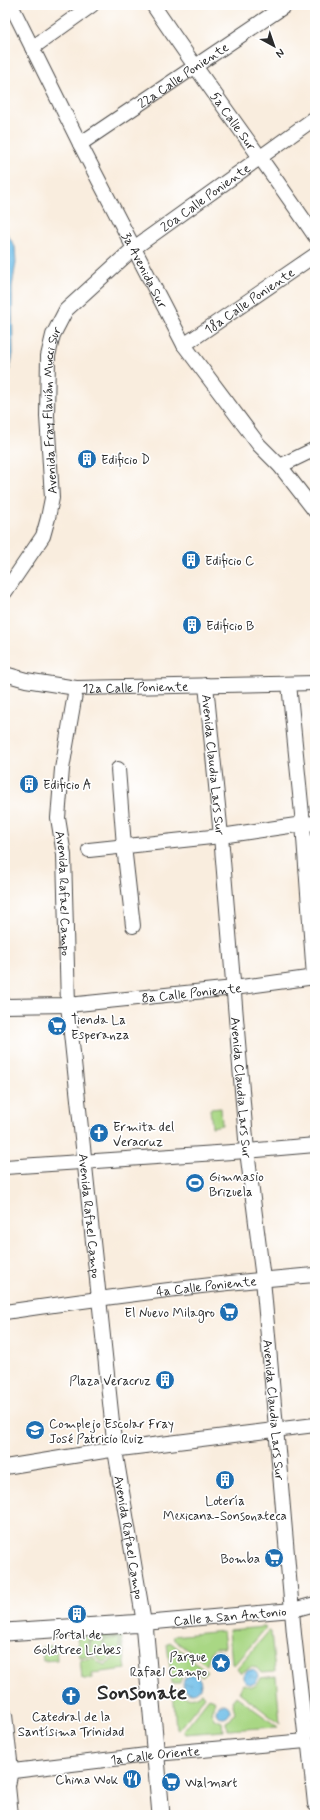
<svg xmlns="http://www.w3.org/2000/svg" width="320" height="1820" font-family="Mynerve,sans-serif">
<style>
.garden{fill:#a9d784;stroke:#6a8158}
.water{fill:url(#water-ripples);stroke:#4c748a}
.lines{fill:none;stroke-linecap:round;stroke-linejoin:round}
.minor-casing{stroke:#4a4846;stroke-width:16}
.major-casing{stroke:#4a4846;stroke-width:19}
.minor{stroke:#fff;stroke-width:14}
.major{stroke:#fff;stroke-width:17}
.labels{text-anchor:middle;stroke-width:3.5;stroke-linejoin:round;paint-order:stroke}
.street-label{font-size:13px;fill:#2b2b2b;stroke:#fff}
.poi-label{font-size:13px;fill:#2b2b2b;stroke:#fff;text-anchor:start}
.town-label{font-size:21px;font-weight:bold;fill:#2b2b2b;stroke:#fff}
</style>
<defs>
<pattern id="water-ripples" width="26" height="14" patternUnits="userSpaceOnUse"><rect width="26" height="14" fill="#6dbde8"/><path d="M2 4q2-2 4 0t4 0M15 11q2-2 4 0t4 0" fill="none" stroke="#5a9abc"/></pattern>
</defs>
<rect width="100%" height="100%" fill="#fff"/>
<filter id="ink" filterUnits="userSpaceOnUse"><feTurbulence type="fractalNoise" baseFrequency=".025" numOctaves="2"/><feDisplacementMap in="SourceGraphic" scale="8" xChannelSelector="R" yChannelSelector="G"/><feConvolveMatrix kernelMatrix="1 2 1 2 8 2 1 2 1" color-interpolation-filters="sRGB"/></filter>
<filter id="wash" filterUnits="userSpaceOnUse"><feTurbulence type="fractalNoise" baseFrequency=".012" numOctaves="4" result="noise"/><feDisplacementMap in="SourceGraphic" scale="16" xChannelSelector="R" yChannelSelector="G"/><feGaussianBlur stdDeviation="0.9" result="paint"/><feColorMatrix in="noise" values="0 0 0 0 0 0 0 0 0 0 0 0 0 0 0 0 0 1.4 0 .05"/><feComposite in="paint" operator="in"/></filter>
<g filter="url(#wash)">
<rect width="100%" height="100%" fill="#f9edde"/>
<g class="garden">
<polygon points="221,1108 222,1125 212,1127 210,1109"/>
<polygon points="264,1627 266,1628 234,1665 232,1664 229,1630"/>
<polygon points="223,1631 225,1646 224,1648 215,1648 210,1652 207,1665 174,1640 173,1636"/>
<polygon points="269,1631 271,1632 275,1672 261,1673 257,1668 251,1667 241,1673 237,1668"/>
<polygon points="119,1634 122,1637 124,1654 122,1655 120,1637 88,1640 90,1656 79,1657 77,1637"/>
<polygon points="119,1638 120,1654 113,1655 111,1649 105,1646 104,1640"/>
<polygon points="103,1639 103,1646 97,1649 95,1655 91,1656 90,1641"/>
<path d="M170,1642L203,1668L207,1672L202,1676C193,1670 182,1671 180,1683H172L167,1644Z"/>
<polygon points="56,1645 57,1660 43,1661 41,1647"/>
<circle cx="104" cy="1655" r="7"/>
<polygon points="124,1655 126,1669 92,1673 92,1679 84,1679 82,1678 80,1659 95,1658 97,1662 105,1665 110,1662 114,1657"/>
<polygon points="276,1676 280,1724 239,1692 243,1684 252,1687 258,1684 261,1678"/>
<path d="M179,1689C186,1699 192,1700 202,1693L205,1697L178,1730L176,1729L173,1690Z"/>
<polygon points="236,1696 278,1727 227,1730 226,1722 231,1719 235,1712 232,1701"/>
<polygon points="209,1698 215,1701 211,1712 214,1719 222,1722 223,1731 185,1734 183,1731"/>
</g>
<g class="water">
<polygon points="5,230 15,247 16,262 12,287 13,354 5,394"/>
<circle cx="218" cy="1658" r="7"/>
<circle cx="251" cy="1677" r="7"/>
<circle cx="192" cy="1684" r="9"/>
<circle cx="223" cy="1711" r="7"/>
</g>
</g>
<g filter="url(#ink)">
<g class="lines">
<g class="minor-casing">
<g id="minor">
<path id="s1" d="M11,5L80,144L184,345L259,445L280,466L315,511"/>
<path id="s2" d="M153,5C205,83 262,158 315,236"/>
<polyline points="32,48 92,5"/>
<path id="s3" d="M80,144L286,5"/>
<path id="s4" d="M184,345L315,255"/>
<polyline points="280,466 315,449"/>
<path id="s5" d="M5,592L43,536L48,518L52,498L47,416L48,356L53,335L66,310L134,248L315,118"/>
<path id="s6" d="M5,674L26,680L76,688L315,683"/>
<polyline points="289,684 303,824 314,977"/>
<path id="s7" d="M206,685L221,836L247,1151L263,1279L294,1634L306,1741L309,1746L315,1804"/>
<path id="s8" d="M76,688L62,769L58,818L64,855L68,1005L115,1450L144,1623L293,1610L315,1604"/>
<polyline points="118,769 124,846 133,926"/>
<polyline points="89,850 221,836 303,824 315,823"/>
<path id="s9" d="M5,1006L68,1005L234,988L315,977"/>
<polyline points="5,1167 247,1151 315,1145"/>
<path id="s10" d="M5,1312C108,1297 211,1283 315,1275"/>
<polyline points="5,1467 104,1451 315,1425"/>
<polyline points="5,1715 11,1770 8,1786 11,1815"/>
<path id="s11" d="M5,1772L155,1754L306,1741"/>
</g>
</g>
<g class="major-casing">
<polyline id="major" points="5,1632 144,1623 161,1815"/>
</g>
<use href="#minor" class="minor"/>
<use href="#major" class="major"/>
</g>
</g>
<defs>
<g id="building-disc" transform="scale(1)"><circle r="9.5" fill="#1f6fb2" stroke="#fff"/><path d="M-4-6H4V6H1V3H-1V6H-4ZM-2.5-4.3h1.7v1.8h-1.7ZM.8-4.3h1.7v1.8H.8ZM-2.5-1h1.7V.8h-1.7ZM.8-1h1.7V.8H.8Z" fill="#fff"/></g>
<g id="supermarket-disc" transform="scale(1)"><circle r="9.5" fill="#1f6fb2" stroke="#fff"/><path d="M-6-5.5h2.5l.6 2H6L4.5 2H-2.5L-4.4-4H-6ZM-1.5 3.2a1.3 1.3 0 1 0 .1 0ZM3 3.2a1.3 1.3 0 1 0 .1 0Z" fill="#fff"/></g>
<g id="church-disc" transform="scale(1)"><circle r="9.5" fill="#1f6fb2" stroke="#fff"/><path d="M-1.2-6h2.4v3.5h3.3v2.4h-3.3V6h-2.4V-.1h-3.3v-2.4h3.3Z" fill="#fff"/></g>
<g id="stadium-disc" transform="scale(1)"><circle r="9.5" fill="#1f6fb2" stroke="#fff"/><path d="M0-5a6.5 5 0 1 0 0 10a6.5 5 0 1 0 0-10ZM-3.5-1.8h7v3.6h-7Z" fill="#fff"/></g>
<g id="school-disc" transform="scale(1)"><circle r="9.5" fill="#1f6fb2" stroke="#fff"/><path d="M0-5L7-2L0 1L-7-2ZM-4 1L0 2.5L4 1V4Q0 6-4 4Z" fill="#fff"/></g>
<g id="sight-disc" transform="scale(1)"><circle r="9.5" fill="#1f6fb2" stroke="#fff"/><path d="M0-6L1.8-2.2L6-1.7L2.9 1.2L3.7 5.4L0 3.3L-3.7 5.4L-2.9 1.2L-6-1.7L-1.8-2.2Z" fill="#fff"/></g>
<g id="restaurant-disc" transform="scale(1)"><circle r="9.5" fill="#1f6fb2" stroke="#fff"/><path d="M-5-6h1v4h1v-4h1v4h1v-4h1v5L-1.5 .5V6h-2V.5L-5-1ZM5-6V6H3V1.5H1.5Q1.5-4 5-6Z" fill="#fff"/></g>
</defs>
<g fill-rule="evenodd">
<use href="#building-disc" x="87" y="459"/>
<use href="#building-disc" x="191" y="560"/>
<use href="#building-disc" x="192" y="625"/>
<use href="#building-disc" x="29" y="784"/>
<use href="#supermarket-disc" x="57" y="1026"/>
<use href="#church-disc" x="99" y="1133"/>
<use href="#stadium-disc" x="195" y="1183"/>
<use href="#supermarket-disc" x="229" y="1312"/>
<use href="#building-disc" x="165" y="1380"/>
<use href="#school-disc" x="35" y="1430"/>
<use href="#building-disc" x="225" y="1480"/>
<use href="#supermarket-disc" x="274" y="1558"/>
<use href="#building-disc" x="77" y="1614"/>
<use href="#sight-disc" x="221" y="1663"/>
<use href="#church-disc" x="71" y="1696"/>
<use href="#restaurant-disc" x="132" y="1779"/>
<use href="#supermarket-disc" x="171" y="1782"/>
</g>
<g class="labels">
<g class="street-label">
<text dy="5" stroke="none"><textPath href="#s3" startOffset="124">22a Calle Poniente</textPath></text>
<text dy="5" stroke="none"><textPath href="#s2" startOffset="141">5a Calle Sur</textPath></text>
<text dy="5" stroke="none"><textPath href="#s5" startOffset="478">20a Calle Poniente</textPath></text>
<text dy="5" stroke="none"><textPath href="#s1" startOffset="297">3a Avenida Sur</textPath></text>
<text dy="5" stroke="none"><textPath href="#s4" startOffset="79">18a Calle Poniente</textPath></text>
<text dy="5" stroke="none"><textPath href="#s5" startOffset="195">Avenida Fray Flavián Mucci Sur</textPath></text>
<text dy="5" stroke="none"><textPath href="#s6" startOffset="132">12a Calle Poniente</textPath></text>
<text dy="5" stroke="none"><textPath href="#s7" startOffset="80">Avenida Claudia Lars Sur</textPath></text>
<text dy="5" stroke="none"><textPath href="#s8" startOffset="207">Avenida Rafael Campo</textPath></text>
<text dy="5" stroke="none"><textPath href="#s9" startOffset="187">8a Calle Poniente</textPath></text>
<text dy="5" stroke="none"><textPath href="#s7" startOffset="404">Avenida Claudia Lars Sur</textPath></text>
<text dy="5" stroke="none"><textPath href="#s8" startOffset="531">Avenida Rafael Campo</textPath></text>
<text dy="5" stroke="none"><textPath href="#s10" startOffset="203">4a Calle Poniente</textPath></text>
<text dy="5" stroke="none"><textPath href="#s7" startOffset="728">Avenida Claudia Lars Sur</textPath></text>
<text dy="5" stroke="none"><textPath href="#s8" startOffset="855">Avenida Rafael Campo</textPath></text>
<text dy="5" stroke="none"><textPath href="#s8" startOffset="1028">Calle a San Antonio</textPath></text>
<text dy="5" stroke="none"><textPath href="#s11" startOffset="151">1a Calle Oriente</textPath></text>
</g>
<g class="poi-label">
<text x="101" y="464">Edificio D</text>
<text x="205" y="565">Edificio C</text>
<text x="206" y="630">Edificio B</text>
<text x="43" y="789">Edificio A</text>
<text x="71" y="1024">Tienda La<tspan x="71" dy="15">Esperanza</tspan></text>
<text x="113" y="1131">Ermita del<tspan x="113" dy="15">Veracruz</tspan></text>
<text x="209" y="1181">Gimnasio<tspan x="209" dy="15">Brizuela</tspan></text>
<text x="215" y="1317" text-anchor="end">El Nuevo Milagro</text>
<text x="151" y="1385" text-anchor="end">Plaza Veracruz</text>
<text x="49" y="1428">Complejo Escolar Fray<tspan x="49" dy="15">José Patricio Ruiz</tspan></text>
<text x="225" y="1505" text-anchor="middle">Lotería<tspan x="225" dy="15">Mexicana-Sonsonateca</tspan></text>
<text x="260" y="1563" text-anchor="end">Bomba</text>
<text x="77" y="1639" text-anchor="middle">Portal de<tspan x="77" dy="15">Goldtree Liebes</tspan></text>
<text x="207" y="1661" text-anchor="end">Parque<tspan x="207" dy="15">Rafael Campo</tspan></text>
<text x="71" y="1721" text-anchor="middle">Catedral de la<tspan x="71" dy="15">Santísima Trinidad</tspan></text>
<text x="118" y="1784" text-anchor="end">China Wok</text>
<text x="185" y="1787">Walmart</text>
</g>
<g class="town-label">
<text x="142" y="1699">Sonsonate</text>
</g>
</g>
<rect width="320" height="1820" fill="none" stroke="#fff" stroke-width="20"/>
<g transform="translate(274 46) rotate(140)" stroke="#ffffff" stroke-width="3" paint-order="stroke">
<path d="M0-3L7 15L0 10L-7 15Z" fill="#2b2b2b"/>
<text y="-6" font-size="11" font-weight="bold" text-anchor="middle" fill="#2b2b2b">N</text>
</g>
</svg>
